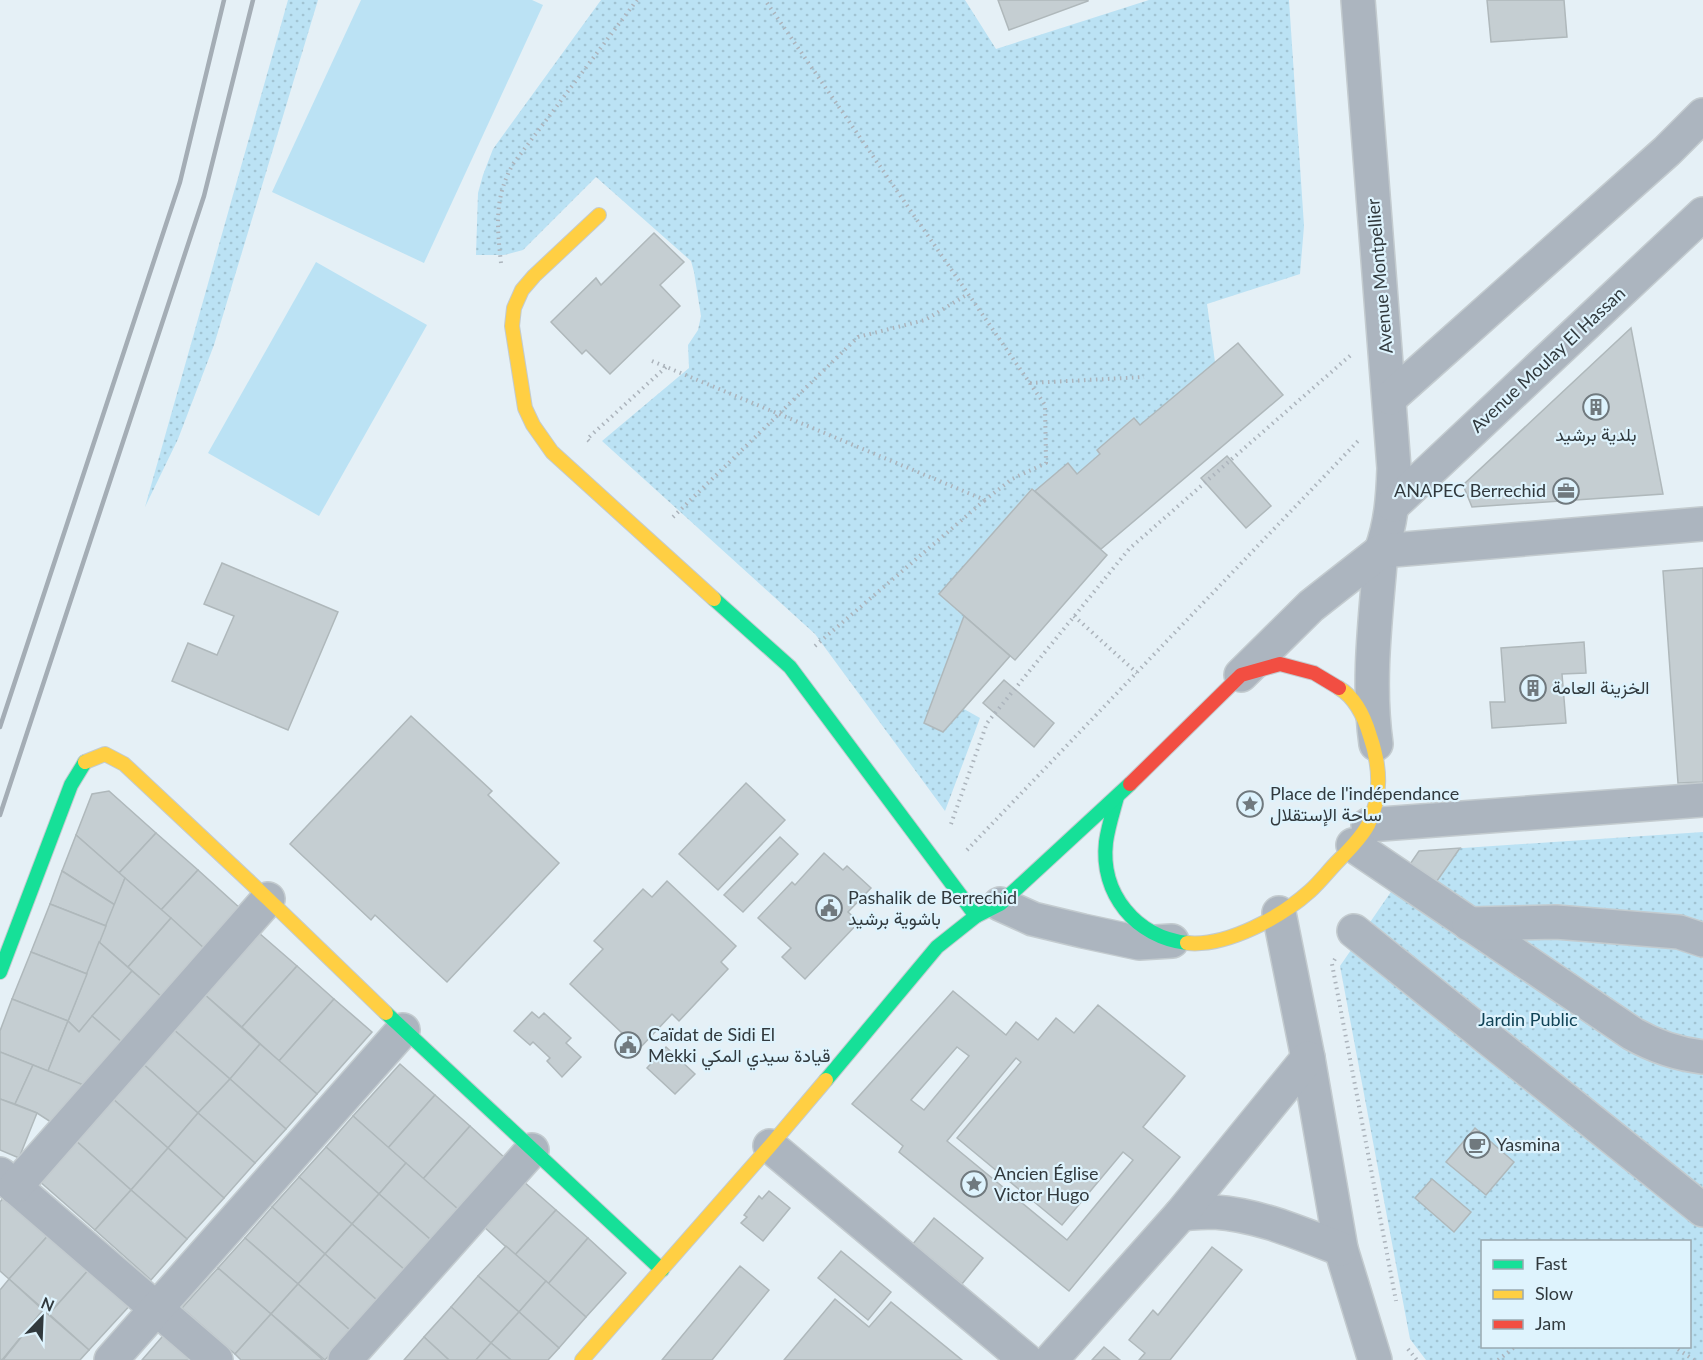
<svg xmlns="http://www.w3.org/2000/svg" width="1703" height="1360" font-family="Lato,Vazirmatn,sans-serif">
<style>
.grass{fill:url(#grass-dots);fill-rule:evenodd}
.pitch{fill:#bbe2f4}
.building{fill:#c5ced2;stroke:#afb8bb;stroke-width:1.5;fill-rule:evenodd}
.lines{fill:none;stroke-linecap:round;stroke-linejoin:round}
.street-casing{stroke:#c3cbcf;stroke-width:36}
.fast-casing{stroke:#c3cbcf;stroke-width:16}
.slow-casing{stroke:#c3cbcf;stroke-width:16}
.jam-casing{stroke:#c3cbcf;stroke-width:16}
.path{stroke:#acb4bc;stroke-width:4;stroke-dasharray:1.5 4.5;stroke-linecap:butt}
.street{stroke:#acb5bf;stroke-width:33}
.fast{stroke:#16e098;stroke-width:14}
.slow{stroke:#ffcf43;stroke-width:14}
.jam{stroke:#f24e42;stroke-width:14}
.rail{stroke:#a4adb5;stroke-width:4.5}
.labels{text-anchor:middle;stroke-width:4.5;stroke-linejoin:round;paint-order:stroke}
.street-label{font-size:18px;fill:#31393d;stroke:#def3fd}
.poi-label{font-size:18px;fill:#31393d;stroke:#def3fd;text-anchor:start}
.park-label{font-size:18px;fill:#104356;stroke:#def3fd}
</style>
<defs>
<pattern id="grass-dots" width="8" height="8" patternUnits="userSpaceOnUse" patternTransform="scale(1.5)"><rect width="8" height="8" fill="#bbe2f4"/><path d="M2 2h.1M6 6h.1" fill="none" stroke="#a1c3d2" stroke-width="1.8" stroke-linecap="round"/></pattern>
</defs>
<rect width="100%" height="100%" fill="#e5f0f6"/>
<g class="grass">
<polygon points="288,0 318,0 214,345 178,439 145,507"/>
<polygon points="601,0 965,0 996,49 1149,0 1289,0 1304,226 1300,274 1207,304 1215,362 1140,425 1133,418 1097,450 1100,454 1077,474 1068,464 1035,491 1031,489 940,594 964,616 924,723 943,732 964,709 980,718 945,811 815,634 602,441 689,368 688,345 698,330 701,316 694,272 691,261 596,177 523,250 504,255 476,255 478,193 483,175 493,149"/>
<path d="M1703,832V1360H1426L1410,1339L1340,966L1419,851ZM1482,1242H1690V1346H1482Z"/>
</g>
<g class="pitch">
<polygon points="361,0 532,0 543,5 424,263 272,192"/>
<polygon points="316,262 427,325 319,516 208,453"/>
</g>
<g class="building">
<polygon points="998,0 1088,0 1088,1 1009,30"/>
<polygon points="1487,0 1564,0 1567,37 1491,42"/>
<polygon points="654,233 684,262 660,285 680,306 610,374 586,350 582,354 551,322 596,278 601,285"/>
<polygon points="1631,328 1663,494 1472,507 1463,485"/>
<polygon points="1238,343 1283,395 1101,549 1035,491 1068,463 1077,474 1100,454 1097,450 1134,418 1140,425"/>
<polygon points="1227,456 1271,506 1246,528 1201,478"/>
<polygon points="1032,489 1107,555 1015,660 939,594"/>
<polygon points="222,563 338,612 288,730 172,681 188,643 217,655 234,616 204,604"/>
<polygon points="1703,568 1703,782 1678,783 1663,571"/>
<polygon points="964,616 1010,656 943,732 924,723"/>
<polygon points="1584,642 1586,673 1562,674 1566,723 1492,728 1490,702 1505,702 1501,648"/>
<polygon points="1004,680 1054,723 1034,747 983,703"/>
<polygon points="411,716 492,791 488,795 559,863 447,982 375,915 371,920 290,844"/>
<polygon points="746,783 785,820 718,890 679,854"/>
<polygon points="109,791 156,833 119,873 76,835 92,794"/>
<polygon points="156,833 198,870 161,910 119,873"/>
<polygon points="76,835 125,878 115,905 62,871"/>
<polygon points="780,837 798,854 743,912 724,895"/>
<polygon points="1460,848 1432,888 1406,870 1419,851"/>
<polygon points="824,853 843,870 847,866 871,888 848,912 859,922 805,979 782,957 791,948 758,918 792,882 795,885"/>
<polygon points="198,870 241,909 206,950 161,910"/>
<polygon points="62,871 115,905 106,926 50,904"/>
<polygon points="125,878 171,918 128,967 99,942"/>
<polygon points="667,881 736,946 721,962 728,969 679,1021 672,1014 639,1049 570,984 603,949 594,941 643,889 652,897"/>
<polygon points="50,904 106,926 87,974 31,952"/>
<polygon points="171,918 206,950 163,998 128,967"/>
<polygon points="259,933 297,966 242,1027 204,994"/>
<polygon points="99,942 132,971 79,1032 68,1021"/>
<polygon points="31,952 87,974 68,1021 12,999"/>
<polygon points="297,966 334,999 279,1061 242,1027"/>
<polygon points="132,971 163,998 124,1044 92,1016"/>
<path d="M953,991L1006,1035L1016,1022L1038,1040L1056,1018L1074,1033L1098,1005L1185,1076L1143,1127L1180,1157L1069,1291L899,1152L903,1146L852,1104ZM957,1047L969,1056L924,1110L911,1100ZM1016,1058L1021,1062L957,1138L1062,1225L1123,1152L1133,1160L1067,1240L947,1141Z"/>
<polygon points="204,994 260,1044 230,1079 173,1029"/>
<polygon points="12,999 68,1021 48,1071 0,1052 0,1031"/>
<polygon points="334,999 372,1032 317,1094 279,1061"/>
<polygon points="532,1012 539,1018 544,1013 571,1038 566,1043 581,1057 562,1077 547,1061 550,1058 533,1042 530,1045 514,1031"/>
<polygon points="92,1016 124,1044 86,1086 48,1071 68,1021 79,1032"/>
<polygon points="173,1029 230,1079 198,1113 142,1063"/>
<polygon points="260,1044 317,1094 286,1129 230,1079"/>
<polygon points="666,1047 695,1074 675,1094 647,1068"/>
<polygon points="0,1052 33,1065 15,1104 0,1099"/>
<polygon points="142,1063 198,1113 168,1148 112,1098"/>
<polygon points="400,1064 435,1095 388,1148 353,1116"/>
<polygon points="33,1065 86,1086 54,1124 37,1113 15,1104"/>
<polygon points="230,1079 286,1129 255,1163 198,1113"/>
<polygon points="435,1095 470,1126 423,1179 388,1148"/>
<polygon points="112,1098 168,1148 131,1190 75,1140"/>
<polygon points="0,1099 37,1113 19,1158 0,1150"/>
<polygon points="198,1113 255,1163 224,1198 168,1148"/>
<polygon points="353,1116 406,1163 379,1194 326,1147"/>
<polygon points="470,1126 505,1158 459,1210 423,1179"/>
<polygon points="1475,1128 1514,1162 1486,1195 1446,1162"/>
<polygon points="75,1140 131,1190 95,1230 38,1180"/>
<polygon points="326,1147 379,1194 352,1224 299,1177"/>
<polygon points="168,1148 224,1198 187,1239 131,1190"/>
<polygon points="406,1163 459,1210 431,1240 379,1194"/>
<polygon points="299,1177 352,1224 325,1254 272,1207"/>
<polygon points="1432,1179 1471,1212 1454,1232 1415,1198"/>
<polygon points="523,1181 556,1210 515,1255 483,1226"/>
<polygon points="131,1190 187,1239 151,1280 95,1230"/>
<polygon points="9,1191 53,1230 9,1279 0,1271 0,1202"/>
<polygon points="769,1191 790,1208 763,1241 741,1223 747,1217 744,1215 759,1196 762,1199"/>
<polygon points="379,1194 431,1240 405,1270 352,1224"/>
<polygon points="272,1207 325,1254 298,1284 245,1238"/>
<polygon points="556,1210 588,1238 548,1284 515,1255"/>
<polygon points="934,1218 983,1258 962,1284 913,1244"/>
<polygon points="352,1224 405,1270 378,1301 325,1254"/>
<polygon points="53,1230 92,1266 49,1314 9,1279"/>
<polygon points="245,1238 298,1284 271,1314 218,1268"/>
<polygon points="588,1238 626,1273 586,1317 548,1284"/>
<polygon points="506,1246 546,1281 519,1312 478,1276"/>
<polygon points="1212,1247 1242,1270 1170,1360 1139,1360 1145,1353 1129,1340 1153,1310 1158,1315"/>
<polygon points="841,1251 891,1292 868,1320 818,1278"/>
<polygon points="325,1254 378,1301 351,1331 298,1284"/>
<polygon points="92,1266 133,1302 89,1350 49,1314"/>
<polygon points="740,1266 769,1290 712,1360 662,1360"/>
<polygon points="218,1268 271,1314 235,1354 182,1308"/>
<polygon points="478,1276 519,1312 491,1343 451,1307"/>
<polygon points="9,1279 43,1310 2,1360 0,1359 0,1290"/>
<polygon points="546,1281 586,1317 559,1348 519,1312"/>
<polygon points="298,1284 351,1331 325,1360 271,1314"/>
<polygon points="835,1299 869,1327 891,1302 962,1360 784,1360"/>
<polygon points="451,1307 491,1343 476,1360 449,1360 424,1337"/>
<polygon points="43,1310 89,1350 80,1360 3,1360"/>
<polygon points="519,1312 559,1348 548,1360 511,1360 491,1343"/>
<polygon points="271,1314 323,1360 241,1360 235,1354"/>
<polygon points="168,1330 202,1360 142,1360"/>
<polygon points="424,1337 449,1360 404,1360"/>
<polygon points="491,1343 511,1360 476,1360"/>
<polygon points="1104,1347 1120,1360 1092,1360"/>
</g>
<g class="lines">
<g class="street-casing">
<g id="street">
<path d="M1358,0L1394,468C1393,498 1391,524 1381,551C1376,615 1367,681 1376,744"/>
<polyline points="1390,398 1667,151 1703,115"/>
<polyline points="1393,505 1703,214"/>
<polyline points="1241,675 1311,606 1381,551 1703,524"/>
<polyline points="1368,825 1703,800"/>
<path d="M1353,845L1633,1034C1656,1047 1677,1054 1703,1057"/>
<polyline points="1000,904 1033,919 1083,931 1139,943 1172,941"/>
<polyline points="1279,913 1308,1058 1341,1249 1375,1360"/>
<polyline points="1469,924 1556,922 1679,932 1703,940"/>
<polyline points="1354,931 1703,1210"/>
<polyline points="770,1146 1026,1360"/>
<polyline points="0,1174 216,1360"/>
<polyline points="15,1187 268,899"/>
<path d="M1181,1214C1192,1213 1203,1212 1214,1212C1259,1215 1299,1233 1341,1249"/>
<polyline points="111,1360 403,1030"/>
<polyline points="345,1360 532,1150"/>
<polyline points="1051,1360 1181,1214 1308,1058"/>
</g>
</g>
<g class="fast-casing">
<g id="fast">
<polyline points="714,599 790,667 976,916"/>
<path d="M1117,797C1113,812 1108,827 1106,842C1100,894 1136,937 1187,943"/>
<polyline points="0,972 71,785 85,762"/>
<polyline points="386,1013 662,1270"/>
<polyline points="826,1080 937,947 976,916 1000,904 1130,784"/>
</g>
</g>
<g class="slow-casing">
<g id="slow">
<polyline points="599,215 534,276 522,290 514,308 512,326 525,408 533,425 552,452 714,599"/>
<polyline points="85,762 105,754 124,764 268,899 386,1013"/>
<path d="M1187,943C1227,947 1281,917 1310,891C1321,881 1329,870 1339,860C1349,850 1361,838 1368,825C1382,797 1380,765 1370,736C1365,719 1356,698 1339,688"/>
<polyline points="582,1360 770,1146 826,1080"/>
</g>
</g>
<g class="jam-casing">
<polyline id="jam" points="1130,784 1241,675 1280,664 1314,673 1339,688"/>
</g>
<g class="path">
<path d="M501,263C497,226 494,198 513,164L637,0"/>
<polyline points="652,361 985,500 1012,479 1046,463 1045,405 765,0"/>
<polyline points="1030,383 1144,377"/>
<polyline points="589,441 587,439 666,367"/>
<polyline points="673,517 858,337 925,320 968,294"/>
<polyline points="1074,616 1137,673"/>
<polyline points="815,646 985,500"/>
<polyline points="951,824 987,723 1129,549 1352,354"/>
<polyline points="967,850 1358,441"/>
<polyline points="1335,959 1332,964 1396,1301"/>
<polyline points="1673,1346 1694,1360"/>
<polyline points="1408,1349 1417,1360"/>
<polyline points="1498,1360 1516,1346"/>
</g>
<use href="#street" class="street"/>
<use href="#fast" class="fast"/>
<use href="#slow" class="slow"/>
<use href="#jam" class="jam"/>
<g class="rail">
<polyline points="0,727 180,182 224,0"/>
<polyline points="0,815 204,196 253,0"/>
</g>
</g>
<defs>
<g id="building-ring" transform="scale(1.35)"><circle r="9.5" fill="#def3fd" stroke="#70797e" stroke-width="1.5"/><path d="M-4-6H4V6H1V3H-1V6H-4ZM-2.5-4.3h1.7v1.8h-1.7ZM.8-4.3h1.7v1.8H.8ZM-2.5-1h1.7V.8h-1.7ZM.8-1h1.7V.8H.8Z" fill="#70797e"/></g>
<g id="office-ring" transform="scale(1.35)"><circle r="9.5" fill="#def3fd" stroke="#70797e" stroke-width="1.5"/><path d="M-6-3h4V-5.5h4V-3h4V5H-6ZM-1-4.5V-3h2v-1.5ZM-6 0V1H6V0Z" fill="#70797e"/></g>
<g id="sight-ring" transform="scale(1.35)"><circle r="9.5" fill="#def3fd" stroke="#70797e" stroke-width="1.5"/><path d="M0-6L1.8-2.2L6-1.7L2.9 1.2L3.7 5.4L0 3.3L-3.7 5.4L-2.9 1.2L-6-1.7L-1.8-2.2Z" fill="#70797e"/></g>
<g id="civic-ring" transform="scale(1.35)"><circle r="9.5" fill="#def3fd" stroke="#70797e" stroke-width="1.5"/><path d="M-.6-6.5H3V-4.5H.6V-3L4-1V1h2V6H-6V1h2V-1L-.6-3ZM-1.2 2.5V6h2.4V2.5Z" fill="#70797e"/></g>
<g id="cafe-ring" transform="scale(1.35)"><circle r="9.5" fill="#def3fd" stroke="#70797e" stroke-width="1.5"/><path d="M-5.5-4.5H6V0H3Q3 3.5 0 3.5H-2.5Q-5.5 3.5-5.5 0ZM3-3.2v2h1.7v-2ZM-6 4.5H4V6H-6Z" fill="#70797e"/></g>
</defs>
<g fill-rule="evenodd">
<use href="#building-ring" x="1596" y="407"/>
<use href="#office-ring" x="1566" y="491"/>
<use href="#building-ring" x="1533" y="688"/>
<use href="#sight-ring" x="1250" y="804"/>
<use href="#civic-ring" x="829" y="908"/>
<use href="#civic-ring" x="628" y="1045"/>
<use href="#cafe-ring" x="1477" y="1145"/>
<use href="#sight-ring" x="974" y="1184"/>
</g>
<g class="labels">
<g class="street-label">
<text transform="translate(1380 276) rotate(-95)" y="6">Avenue Montpellier</text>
<text transform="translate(1548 360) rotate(-43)" y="6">Avenue Moulay El Hassan</text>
</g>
<g class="poi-label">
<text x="1596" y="441" text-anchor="middle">بلدية برشيد</text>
<text x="1546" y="497" text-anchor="end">ANAPEC Berrechid</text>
<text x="1552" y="694">الخزينة العامة</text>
<text x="1270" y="800">Place de l'indépendance<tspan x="1270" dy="21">ساحة الإستقلال</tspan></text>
<text x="848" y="904">Pashalik de Berrechid<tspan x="848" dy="21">باشوية برشيد</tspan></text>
<text x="648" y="1041">Caïdat de Sidi El<tspan x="648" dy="21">Mekki قيادة سيدي المكي</tspan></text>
<text x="1496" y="1151">Yasmina</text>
<text x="994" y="1180">Ancien Église<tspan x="994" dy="21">Victor Hugo</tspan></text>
</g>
<g class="park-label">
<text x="1528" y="1026">Jardin Public</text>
</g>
</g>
<rect x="1481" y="1240" width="210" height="108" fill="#def3fd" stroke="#99a9b0" stroke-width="1.5"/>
<rect x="1493" y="1260" width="30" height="9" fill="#16e098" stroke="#99a9b0" stroke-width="1.5"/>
<text x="1535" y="1270" font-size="18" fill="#31393d">Fast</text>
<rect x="1493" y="1290" width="30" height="9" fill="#ffcf43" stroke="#99a9b0" stroke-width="1.5"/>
<text x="1535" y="1300" font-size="18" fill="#31393d">Slow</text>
<rect x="1493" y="1320" width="30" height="9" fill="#f24e42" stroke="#99a9b0" stroke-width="1.5"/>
<text x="1535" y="1330" font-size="18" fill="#31393d">Jam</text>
<g transform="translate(42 1318) rotate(23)" stroke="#def3fd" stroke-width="4.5" paint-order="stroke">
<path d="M0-4.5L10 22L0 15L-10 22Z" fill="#31393d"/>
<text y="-9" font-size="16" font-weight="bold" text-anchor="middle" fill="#31393d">N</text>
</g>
</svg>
